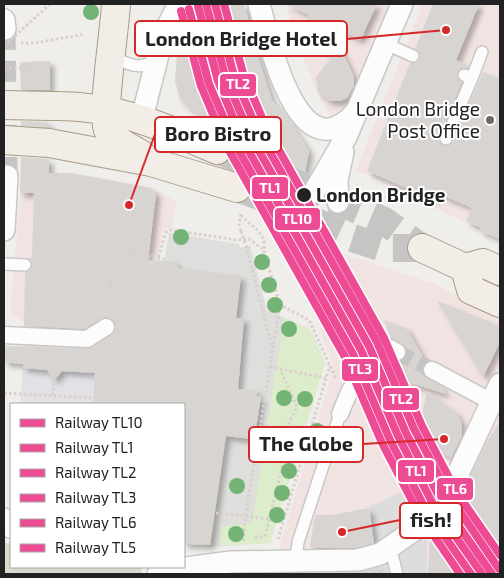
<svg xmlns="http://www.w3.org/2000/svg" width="504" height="578" font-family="'Exo 2',sans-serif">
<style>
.commercial{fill:#f1e3e1}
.religious{fill:#dededc}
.construction{fill:#d9d9cd}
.grass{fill:#ddeccb}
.plaza{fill:#e2e1e5}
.pier{fill:#dedddd}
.building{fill:#d7d4d2;filter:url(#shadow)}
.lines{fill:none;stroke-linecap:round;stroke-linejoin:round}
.pedestrian-tunnel{stroke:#c7c5c3;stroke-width:16;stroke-dasharray:16 8;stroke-linecap:butt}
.minor-tunnel{stroke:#c7c5c3;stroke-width:21;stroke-dasharray:21 11;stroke-linecap:butt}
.primary-tunnel{stroke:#c7c5c3;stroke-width:28;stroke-dasharray:28 14;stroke-linecap:butt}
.service-casing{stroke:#c9c8c7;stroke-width:14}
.pedestrian-casing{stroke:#c9c8c7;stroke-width:19}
.minor-casing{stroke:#c9c8c7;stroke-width:24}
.primary-casing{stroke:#a79c86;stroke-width:30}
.path{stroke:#dccecd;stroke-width:3;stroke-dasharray:2.5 2.5;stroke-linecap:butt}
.service{stroke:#fdfcfc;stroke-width:11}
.pedestrian{stroke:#fdfcfc;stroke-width:16}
.minor{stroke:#fdfcfc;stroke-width:21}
.primary{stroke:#f3ede7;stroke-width:28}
.primary-bridge-casing{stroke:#a79c86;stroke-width:30;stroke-linecap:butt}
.path-bridge{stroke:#dccecd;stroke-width:3;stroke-dasharray:2.5 2.5;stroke-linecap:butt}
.primary-bridge{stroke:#f3ede7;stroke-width:28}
.rail-1-casing{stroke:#fff;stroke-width:11}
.rail-2-casing{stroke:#fff;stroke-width:11}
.rail-3-casing{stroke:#fff;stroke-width:11}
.rail-4-casing{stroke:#fff;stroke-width:11}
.rail-5-casing{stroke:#fff;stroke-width:11}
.rail-6-casing{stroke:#fff;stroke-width:11}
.rail-1{stroke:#ee4b95;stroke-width:8}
.rail-2{stroke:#ee4b95;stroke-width:8}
.rail-3{stroke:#ee4b95;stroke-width:8}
.rail-4{stroke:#ee4b95;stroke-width:8}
.rail-5{stroke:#ee4b95;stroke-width:8}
.rail-6{stroke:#ee4b95;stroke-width:8}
.tree{fill:#73b476}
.poi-dot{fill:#6a6968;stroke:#fff;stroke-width:2}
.stop-dot{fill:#222;stroke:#fff;stroke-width:2}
.labels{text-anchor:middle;stroke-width:4;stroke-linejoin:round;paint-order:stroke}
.poi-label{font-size:19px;fill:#222;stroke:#fff;text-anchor:end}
.stop-label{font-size:19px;font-weight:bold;fill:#222;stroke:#fff;text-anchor:start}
.leader{fill:none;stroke:#d62828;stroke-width:2}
.callout-dot{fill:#d62828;stroke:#fff;stroke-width:2}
.callout{fill:#fff;stroke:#d62828;stroke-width:2}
.callout-label{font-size:20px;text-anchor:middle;font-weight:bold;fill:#222}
.line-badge{stroke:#fff;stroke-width:2}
.badge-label{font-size:14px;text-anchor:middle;font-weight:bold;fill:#fff}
</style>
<defs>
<filter id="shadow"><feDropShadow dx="4.5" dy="4.5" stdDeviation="2.5" flood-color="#0004"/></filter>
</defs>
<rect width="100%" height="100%" fill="#f0eeeb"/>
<g class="commercial">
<polygon points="286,4 398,4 352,112 333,120 317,91 295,37"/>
<polygon points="423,4 500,4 500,239 356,170"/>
<polygon points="66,173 150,187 176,201 172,227 164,229 158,254 113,248 105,316 86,336 35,333 27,324 10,313 22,175"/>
<polygon points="335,251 435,284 500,318 500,574 273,574 277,574 281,542 334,366 323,340 306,271"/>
</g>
<polygon class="religious" points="169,233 239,244 240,248 250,245 267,310 310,329 325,363 270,543 211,547 191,543 191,546 184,545 184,404 21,404 23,364 15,363 15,346 24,347 24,342 104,346 106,338 111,334 115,335 164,262"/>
<polygon class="construction" points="4,543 11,544 11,567 141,567 142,574 4,574"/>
<polygon class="grass" points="284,318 310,329 325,363 270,543 220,546 221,526 252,523"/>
<polygon class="plaza" points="23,368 95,373 94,404 21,404"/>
<polygon class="pier" points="422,483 427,534 427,574 375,574 370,506"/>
<g class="building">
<polygon points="195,4 244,4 259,60 272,100 291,123 309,151 305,172 232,137 203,120 180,99 175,81 178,37"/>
<polygon points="286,4 377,4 360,40 329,24 354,77 354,86 347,98 340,101 329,101 318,92 316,77 333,55 297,37 309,15"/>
<polygon points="433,4 479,4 456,60 469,66 468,68 462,68 457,72 458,79 462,82 439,139 444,146 453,142 483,72 500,79 500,239 480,231 481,228 466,221 472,208 437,193 434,200 367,171 410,63 417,62 420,59 419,52 415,49"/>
<polygon points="50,61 50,90 21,90 20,62"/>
<polygon points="21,121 49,122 49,127 21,126"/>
<polygon points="21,157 49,159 49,173 72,173 151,188 156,194 148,260 174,261 179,268 241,276 236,318 244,318 238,389 257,390 256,396 261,397 255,435 252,434 251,439 226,436 210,545 184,544 184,404 93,404 95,373 62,371 54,380 47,370 23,368 23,364 4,362 4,346 87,349 111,335 116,327 114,321 106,317 84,329 24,326 25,272 29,271 32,266 31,261 26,258 32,258 34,193 20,193"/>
<polygon points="437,301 493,323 500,329 500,342 483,377"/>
<polygon points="384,320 406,328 426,362 423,366 423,375 441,386 446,394 408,382 400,361 406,356 406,347 391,338"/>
<polygon points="427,392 456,413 461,421 462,436 451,458 440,451 422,414"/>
<polygon points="500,421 500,574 428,574 430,537 451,517 486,443"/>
<polygon points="369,508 374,543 356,548 310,548 315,515 333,515"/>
<polygon points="378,568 379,574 309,574 358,572"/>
</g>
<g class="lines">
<polyline class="pedestrian-tunnel" points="397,352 432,370"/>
<g class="minor-tunnel">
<polyline points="5,29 7,176"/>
<polyline points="300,214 314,192"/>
</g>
<g class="primary-tunnel">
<polyline points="217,150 384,221 422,248"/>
<polyline points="237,188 270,200 346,236 383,248 422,248"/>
</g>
<g class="service-casing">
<g id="service">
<polyline points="386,44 413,56"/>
<path d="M114,52L119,60C132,66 143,69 155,60"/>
<polyline points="464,75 472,78 482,52"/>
<polyline points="446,139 472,78"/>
<polyline points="4,264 25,265"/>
<polyline points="390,547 397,574"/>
<polyline points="296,561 298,542 340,414"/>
</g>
</g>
<g class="pedestrian-casing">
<g id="pedestrian">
<polyline points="4,335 87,339 106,327"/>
<polyline points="432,370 492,402"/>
<polyline points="340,414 350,390 388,347 397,352"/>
</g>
</g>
<g class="minor-casing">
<g id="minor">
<path d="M259,4C269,39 298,177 356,112"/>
<polyline points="4,20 5,29"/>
<polyline points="142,118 163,35 179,4"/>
<polyline points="314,192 346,137 402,4"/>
<polyline points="338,202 337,180 343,152"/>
<polyline points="4,230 7,176"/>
<polyline points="4,519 11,527"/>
<polyline points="158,574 164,571 231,562 358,560 380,554 440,512 500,384"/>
</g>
</g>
<g class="primary-casing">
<g id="primary">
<path d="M116,4C115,26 101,118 108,130C113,141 132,148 142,155"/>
<path d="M50,106C113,104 160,125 217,150"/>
<polyline points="49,143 151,162 237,188"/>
<polyline points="422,248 465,268 483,263 500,271"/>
<polyline points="465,268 471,290 500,303"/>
</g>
</g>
<g class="path">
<polyline points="354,4 364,37"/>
<polyline points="21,43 35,43 85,34"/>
<polyline points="466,135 487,130"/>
<polyline points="262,168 267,141"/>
<path d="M241,215C252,228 267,232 264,251L280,305L309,320L336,379"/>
<polyline points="241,231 239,224 241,214"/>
<polyline points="317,244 320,258 374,335"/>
<polyline points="246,246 272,347"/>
<polyline points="158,257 166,232 170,230 237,240 249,239 264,250"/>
<polyline points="108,308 113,255 117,251 164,259"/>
<polyline points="270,367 326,378"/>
<polyline points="395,371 429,482"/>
<polyline points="4,393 94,398"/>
<polyline points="53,395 54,376"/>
<polyline points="216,513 270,519"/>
<polyline points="255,538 265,536 282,468 284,433 297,407 280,369"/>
<polyline points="278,539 330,365"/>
<polyline points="244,541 244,526 280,305"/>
</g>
<use href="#service" class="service"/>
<use href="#pedestrian" class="pedestrian"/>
<use href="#minor" class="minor"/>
<use href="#primary" class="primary"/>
<g class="primary-bridge-casing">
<g id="primary-bridge">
<polyline points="4,105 50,106"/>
<polyline points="4,140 49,143"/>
</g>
</g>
<g class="path-bridge">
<polyline points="4,46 50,4"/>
<polyline points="4,68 50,68"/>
<polyline points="241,231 246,246"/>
</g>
<use href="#primary-bridge" class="primary-bridge"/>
<g class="rail-1-casing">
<polyline id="rail-1" points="206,4 226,79 250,135 369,346 406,433 442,502 492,574"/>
</g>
<g class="rail-2-casing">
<polyline id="rail-2" points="198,6 218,81 242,139 361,350 398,436 434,506 482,574"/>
</g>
<g class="rail-3-casing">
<polyline id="rail-3" points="215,4 234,76 258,131 377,342 414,429 450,497 499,569"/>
</g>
<g class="rail-4-casing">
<polyline id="rail-4" points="189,9 209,84 235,144 353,354 390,440 426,510 471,574"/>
</g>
<g class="rail-5-casing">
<polyline id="rail-5" points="224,4 243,73 266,127 384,338 422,426 457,493 500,555"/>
</g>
<g class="rail-6-casing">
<polyline id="rail-6" points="181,11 201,86 226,145 345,357 382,443 419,514 460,574"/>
</g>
<use href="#rail-1" class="rail-1"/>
<use href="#rail-2" class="rail-2"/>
<use href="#rail-3" class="rail-3"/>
<use href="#rail-4" class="rail-4"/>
<use href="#rail-5" class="rail-5"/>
<use href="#rail-6" class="rail-6"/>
</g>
<g class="tree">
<circle cx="91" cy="12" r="8"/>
<circle cx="181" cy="237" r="8"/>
<circle cx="262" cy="262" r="8"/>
<circle cx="269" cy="285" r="8"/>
<circle cx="275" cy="305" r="8"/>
<circle cx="289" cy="329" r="8"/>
<circle cx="284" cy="398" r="8"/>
<circle cx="305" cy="399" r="8"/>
<circle cx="317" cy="431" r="8"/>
<circle cx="289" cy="434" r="8"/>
<circle cx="289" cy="471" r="8"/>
<circle cx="237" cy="486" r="8"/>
<circle cx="282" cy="493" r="8"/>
<circle cx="277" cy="515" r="8"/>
<circle cx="236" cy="534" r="8"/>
</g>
<circle class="poi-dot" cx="490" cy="120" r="5"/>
<circle class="stop-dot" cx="304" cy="195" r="8"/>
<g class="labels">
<g class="poi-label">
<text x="480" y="116">London Bridge<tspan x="480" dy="22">Post Office</tspan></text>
</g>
<g class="stop-label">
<text x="316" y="202">London Bridge</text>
</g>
</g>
<path class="leader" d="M446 30L347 39M129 205L155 134M444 439L363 444M342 532L400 520"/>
<g class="callout-dot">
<circle cx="446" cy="30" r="5"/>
<circle cx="129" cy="205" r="5"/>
<circle cx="444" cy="439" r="5"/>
<circle cx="342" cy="532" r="5"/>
</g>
<g class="callout">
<rect x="135" y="21" width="212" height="35" rx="5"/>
<rect x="155" y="117" width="126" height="35" rx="5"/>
<rect x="249" y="427" width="114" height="35" rx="5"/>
<rect x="400" y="503" width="62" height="35" rx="5"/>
</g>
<g class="callout-label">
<text x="241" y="46">London Bridge Hotel</text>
<text x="218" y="141">Boro Bistro</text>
<text x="306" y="451">The Globe</text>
<text x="431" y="527">fish!</text>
</g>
<g class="line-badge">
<rect x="219" y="73" width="38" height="24" rx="5" fill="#ee4b95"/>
<rect x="251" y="176" width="38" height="24" rx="5" fill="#ee4b95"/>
<rect x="274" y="207" width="47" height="24" rx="5" fill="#ee4b95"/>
<rect x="341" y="358" width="38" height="24" rx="5" fill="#ee4b95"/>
<rect x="382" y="387" width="38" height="24" rx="5" fill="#ee4b95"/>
<rect x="397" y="459" width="38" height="24" rx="5" fill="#ee4b95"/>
<rect x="436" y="477" width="38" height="24" rx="5" fill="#ee4b95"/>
</g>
<g class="badge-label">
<text x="238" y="89">TL2</text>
<text x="270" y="193">TL1</text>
<text x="297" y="224">TL10</text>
<text x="360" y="374">TL3</text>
<text x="401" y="404">TL2</text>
<text x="416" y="476">TL1</text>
<text x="455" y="494">TL6</text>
</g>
<rect width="504" height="578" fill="none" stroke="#222222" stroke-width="10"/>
<rect x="10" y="403" width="175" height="165" fill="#ffffff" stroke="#a7a7a7"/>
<rect x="20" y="419" width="25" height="8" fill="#ee4b95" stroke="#a7a7a7"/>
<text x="55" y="428" font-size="15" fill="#222222">Railway TL10</text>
<rect x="20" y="444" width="25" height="8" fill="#ee4b95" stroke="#a7a7a7"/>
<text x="55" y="453" font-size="15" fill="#222222">Railway TL1</text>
<rect x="20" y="469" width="25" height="8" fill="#ee4b95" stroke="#a7a7a7"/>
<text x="55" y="478" font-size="15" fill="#222222">Railway TL2</text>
<rect x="20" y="494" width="25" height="8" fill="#ee4b95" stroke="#a7a7a7"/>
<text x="55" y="503" font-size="15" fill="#222222">Railway TL3</text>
<rect x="20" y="519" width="25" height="8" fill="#ee4b95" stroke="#a7a7a7"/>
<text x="55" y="528" font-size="15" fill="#222222">Railway TL6</text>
<rect x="20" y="544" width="25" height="8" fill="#ee4b95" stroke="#a7a7a7"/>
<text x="55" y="553" font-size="15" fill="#222222">Railway TL5</text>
</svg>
